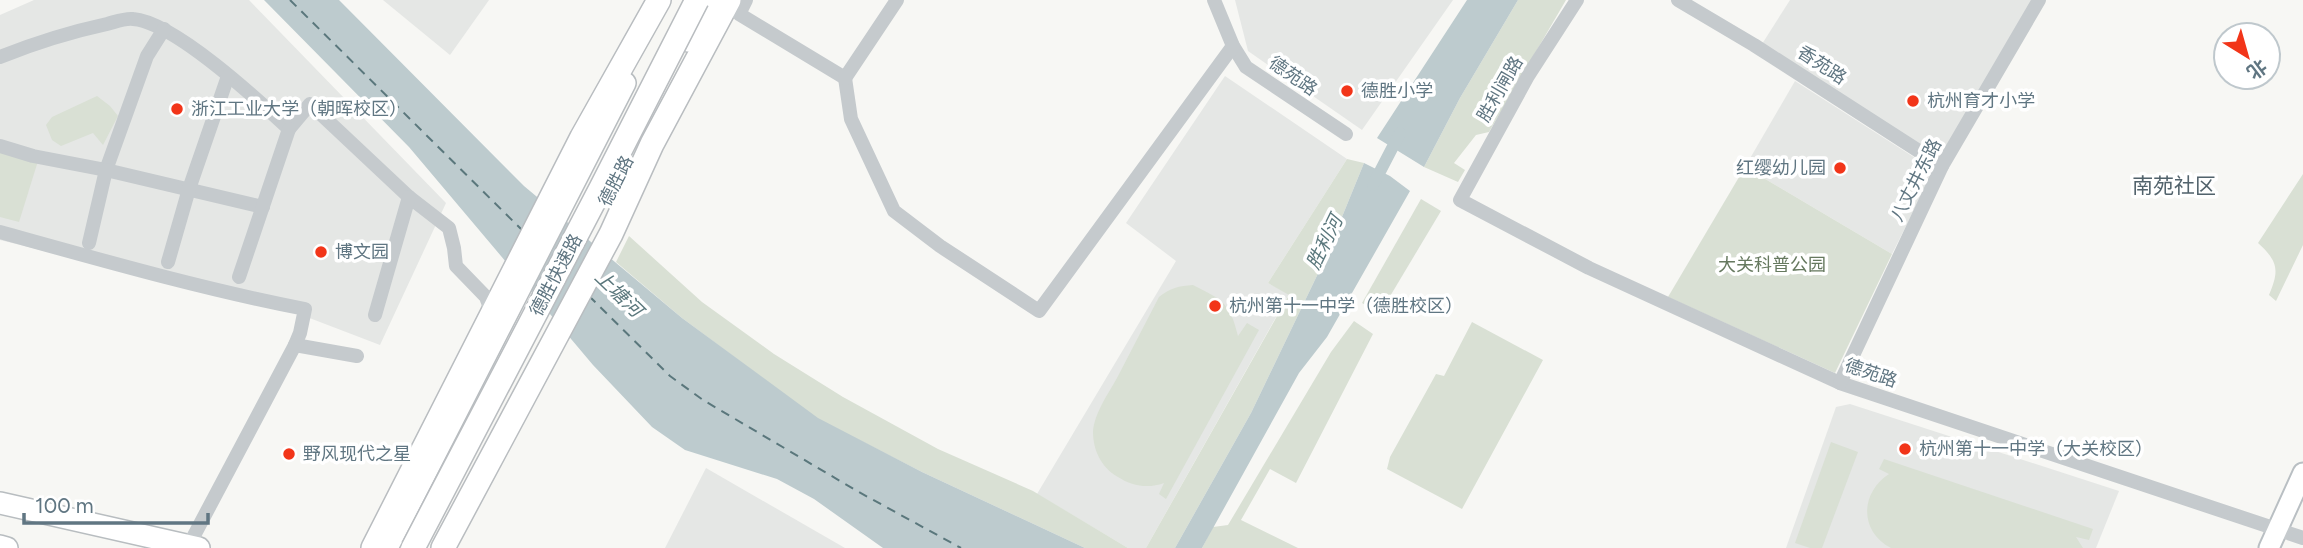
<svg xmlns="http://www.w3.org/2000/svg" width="2303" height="548" font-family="Figtree,'Noto Sans SC',sans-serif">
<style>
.built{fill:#e5e7e5}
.green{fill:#d9e0d4}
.water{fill:#bdcbce}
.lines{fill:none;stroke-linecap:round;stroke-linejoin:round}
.canal{stroke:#bdcbce;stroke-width:12}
.ferry{stroke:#5a777c;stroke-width:2;stroke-dasharray:9 7;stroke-linecap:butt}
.secondary-casing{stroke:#b9bfc3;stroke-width:23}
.primary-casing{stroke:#b8bdc0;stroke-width:24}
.trunk-casing{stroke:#b9bdc0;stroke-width:26}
.minor{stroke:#c5cacd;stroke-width:14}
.secondary{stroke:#fff;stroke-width:19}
.primary{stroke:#fff;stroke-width:21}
.trunk{stroke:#fff;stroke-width:23}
.trunk-bridge-casing{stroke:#b9bdc0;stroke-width:26;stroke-linecap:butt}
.trunk-bridge{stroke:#fff;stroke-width:23}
.poi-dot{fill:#f23519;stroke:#fff;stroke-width:2.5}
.labels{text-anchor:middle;stroke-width:7;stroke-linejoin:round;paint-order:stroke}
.street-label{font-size:18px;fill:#607682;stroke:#fff}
.poi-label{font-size:18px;fill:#607682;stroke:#fff;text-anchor:start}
.park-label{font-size:18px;fill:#66795f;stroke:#fff}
.water-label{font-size:19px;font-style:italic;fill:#5a777c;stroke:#fff}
.quarter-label{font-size:21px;fill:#52636c;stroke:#fff}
</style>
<rect width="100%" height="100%" fill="#f7f7f4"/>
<g class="built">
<polygon points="34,0 249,0 446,203 380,345 299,314 0,240 0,15"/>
<polygon points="383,0 489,0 450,55"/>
<polygon points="1235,0 1453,0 1362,130 1248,51"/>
<polygon points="1790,0 2033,0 1941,158 1762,44"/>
<polygon points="1225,76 1347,159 1268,283 1289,294 1146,548 1128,548 1037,494 1176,261 1126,223"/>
<polygon points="1795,81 1934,170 1892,254 1745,167"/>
<polygon points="1850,404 2119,491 2096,548 1786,548 1836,407"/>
<polygon points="706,468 845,548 665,548"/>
</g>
<g class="green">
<polygon points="1518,0 1566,0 1489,132 1476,135 1454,163 1465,170 1458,182 1424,167 1460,98"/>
<polygon points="97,96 110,106 118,116 103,145 93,133 61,146 52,140 46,125 52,117"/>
<polygon points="0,150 38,161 19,222 0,217"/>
<polygon points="1347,159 1364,163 1324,261 1251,413 1175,548 1146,548 1289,295 1268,283"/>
<polygon points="1745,167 1892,254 1835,373 1668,297"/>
<path d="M2303,174V245L2276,301L2269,295C2279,271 2279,262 2258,243Z"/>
<polygon points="1421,199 1441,211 1380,313 1362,303"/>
<polygon points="629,236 702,302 774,354 843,397 938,449 1033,491 1128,548 1085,548 922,472 818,419 682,318 616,262"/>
<path d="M1193,285C1223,300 1230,303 1238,336L1247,323L1259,330L1166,499L1159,494L1164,483C1148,489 1132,486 1118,477C1102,468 1093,451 1093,432C1094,414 1108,394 1117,378C1131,351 1145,324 1159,297C1170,288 1179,286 1193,285Z"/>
<polygon points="1354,321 1373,334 1296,483 1270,469 1241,520 1298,548 1202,548 1213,527 1228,525 1331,352"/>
<polygon points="1472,322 1543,360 1462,509 1387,469 1390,457 1436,374 1444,376"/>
<polygon points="1831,442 1858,452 1822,548 1810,548 1795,543"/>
<path d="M1884,459L2093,529L2089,540L2076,537L2083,548H1891C1859,531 1860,493 1889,474L1879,469Z"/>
</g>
<g class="water">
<polygon points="264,0 339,0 524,186 682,318 818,418 922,472 1085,548 883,548 814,499 777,479 685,450 652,427 593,365 409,147"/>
<polygon points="1467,0 1518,0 1460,98 1424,167 1377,138"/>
<polygon points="1364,163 1390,176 1410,191 1327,337 1299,373 1202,548 1175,548 1251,413 1324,261"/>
</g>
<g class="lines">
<polyline class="canal" points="1373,185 1400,133"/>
<g class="ferry">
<polyline points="290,0 523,231"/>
<polyline points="589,296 670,376 703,400 857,491 961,548"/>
</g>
<g class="secondary-casing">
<polyline id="secondary" points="2269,548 2303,473"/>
</g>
<g class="primary-casing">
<g id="primary">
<polyline points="688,41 710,0"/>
<polyline points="0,503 199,548"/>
<polyline points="0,546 7,548"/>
<polyline points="387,548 625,83"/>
</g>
</g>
<g class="trunk-casing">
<g id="trunk">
<polyline points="373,548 582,137 659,0"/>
<polyline points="443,548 611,234 652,144 729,0"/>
</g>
</g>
<g class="minor">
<polyline points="746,0 739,14 845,78"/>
<polyline points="1214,0 1233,46 1246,67 1346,134"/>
<polyline points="1577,0 1528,76 1460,200 1589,268 1840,383 2303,538"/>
<polyline points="1678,0 1754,45 1942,166"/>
<path d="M0,57C35,43 70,32 107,24C115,22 125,18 133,19C174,22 258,100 289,129L310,104L409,197L449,228L454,248L456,266L486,297L492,313"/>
<polyline points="845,78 851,119 894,211 940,246 1039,311 1233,46"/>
<polyline points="845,78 897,0"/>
<polyline points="0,146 33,156 106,170 147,56 164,29"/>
<path d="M0,232C101,260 202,289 305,309L300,333L295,345"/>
<polyline points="89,243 106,170 263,207"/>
<polyline points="168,262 189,189 228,76"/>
<polyline points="239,277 289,129"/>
<polyline points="375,315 409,197"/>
<polyline points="1840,383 1942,166 2039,0"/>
<polyline points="189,545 295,345 357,356"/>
</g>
<use href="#secondary" class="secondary"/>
<use href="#primary" class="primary"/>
<use href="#trunk" class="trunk"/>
<g class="trunk-bridge-casing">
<polyline id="trunk-bridge" points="413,548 601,188 697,0"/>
</g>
<use href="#trunk-bridge" class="trunk-bridge"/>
</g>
<g class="poi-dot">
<circle cx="1347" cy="91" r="7"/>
<circle cx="1913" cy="101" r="7"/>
<circle cx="177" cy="109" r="7"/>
<circle cx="1840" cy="168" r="7"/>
<circle cx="321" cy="252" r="7"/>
<circle cx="1215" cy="306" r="7"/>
<circle cx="1905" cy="449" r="7"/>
<circle cx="289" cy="454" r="7"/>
</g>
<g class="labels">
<g class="street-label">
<text transform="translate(1822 65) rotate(33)" y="6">香苑路</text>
<text transform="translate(1293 76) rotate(35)" y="6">德苑路</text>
<text transform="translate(1500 89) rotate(-60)" y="6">胜利闸路</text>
<text transform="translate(1916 180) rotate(-63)" y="6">八丈井东路</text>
<text transform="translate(616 181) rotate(-63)" y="6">德胜路</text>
<text transform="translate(556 275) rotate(-62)" y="6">德胜快速路</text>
<text transform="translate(1871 373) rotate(19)" y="6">德苑路</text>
</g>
<g class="poi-label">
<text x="1361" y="97">德胜小学</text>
<text x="1927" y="107">杭州育才小学</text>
<text x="191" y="115">浙江工业大学（朝晖校区）</text>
<text x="1826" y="174" text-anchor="end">红缨幼儿园</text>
<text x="335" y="258">博文园</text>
<text x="1229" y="312">杭州第十一中学（德胜校区）</text>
<text x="1919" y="455">杭州第十一中学（大关校区）</text>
<text x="303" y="460">野风现代之星</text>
</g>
<g class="park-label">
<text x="1772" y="271">大关科普公园</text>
</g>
<g class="water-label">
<text transform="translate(1324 242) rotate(-64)" y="7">胜利河</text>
<text transform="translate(619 293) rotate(44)" y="7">上塘河</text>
</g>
<g class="quarter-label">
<text x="2174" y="193">南苑社区</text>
</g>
</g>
<g transform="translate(2247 56) rotate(143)"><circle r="33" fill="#ffffff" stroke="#bfc8cd" stroke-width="2"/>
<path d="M0-5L12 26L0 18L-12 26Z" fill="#f23519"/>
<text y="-10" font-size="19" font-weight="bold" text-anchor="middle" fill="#607682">北</text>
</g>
<path d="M24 513v10h184v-10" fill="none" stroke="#607682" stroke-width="3.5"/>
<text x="35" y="513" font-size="21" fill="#607682" stroke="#ffffff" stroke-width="5" paint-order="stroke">100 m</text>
</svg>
